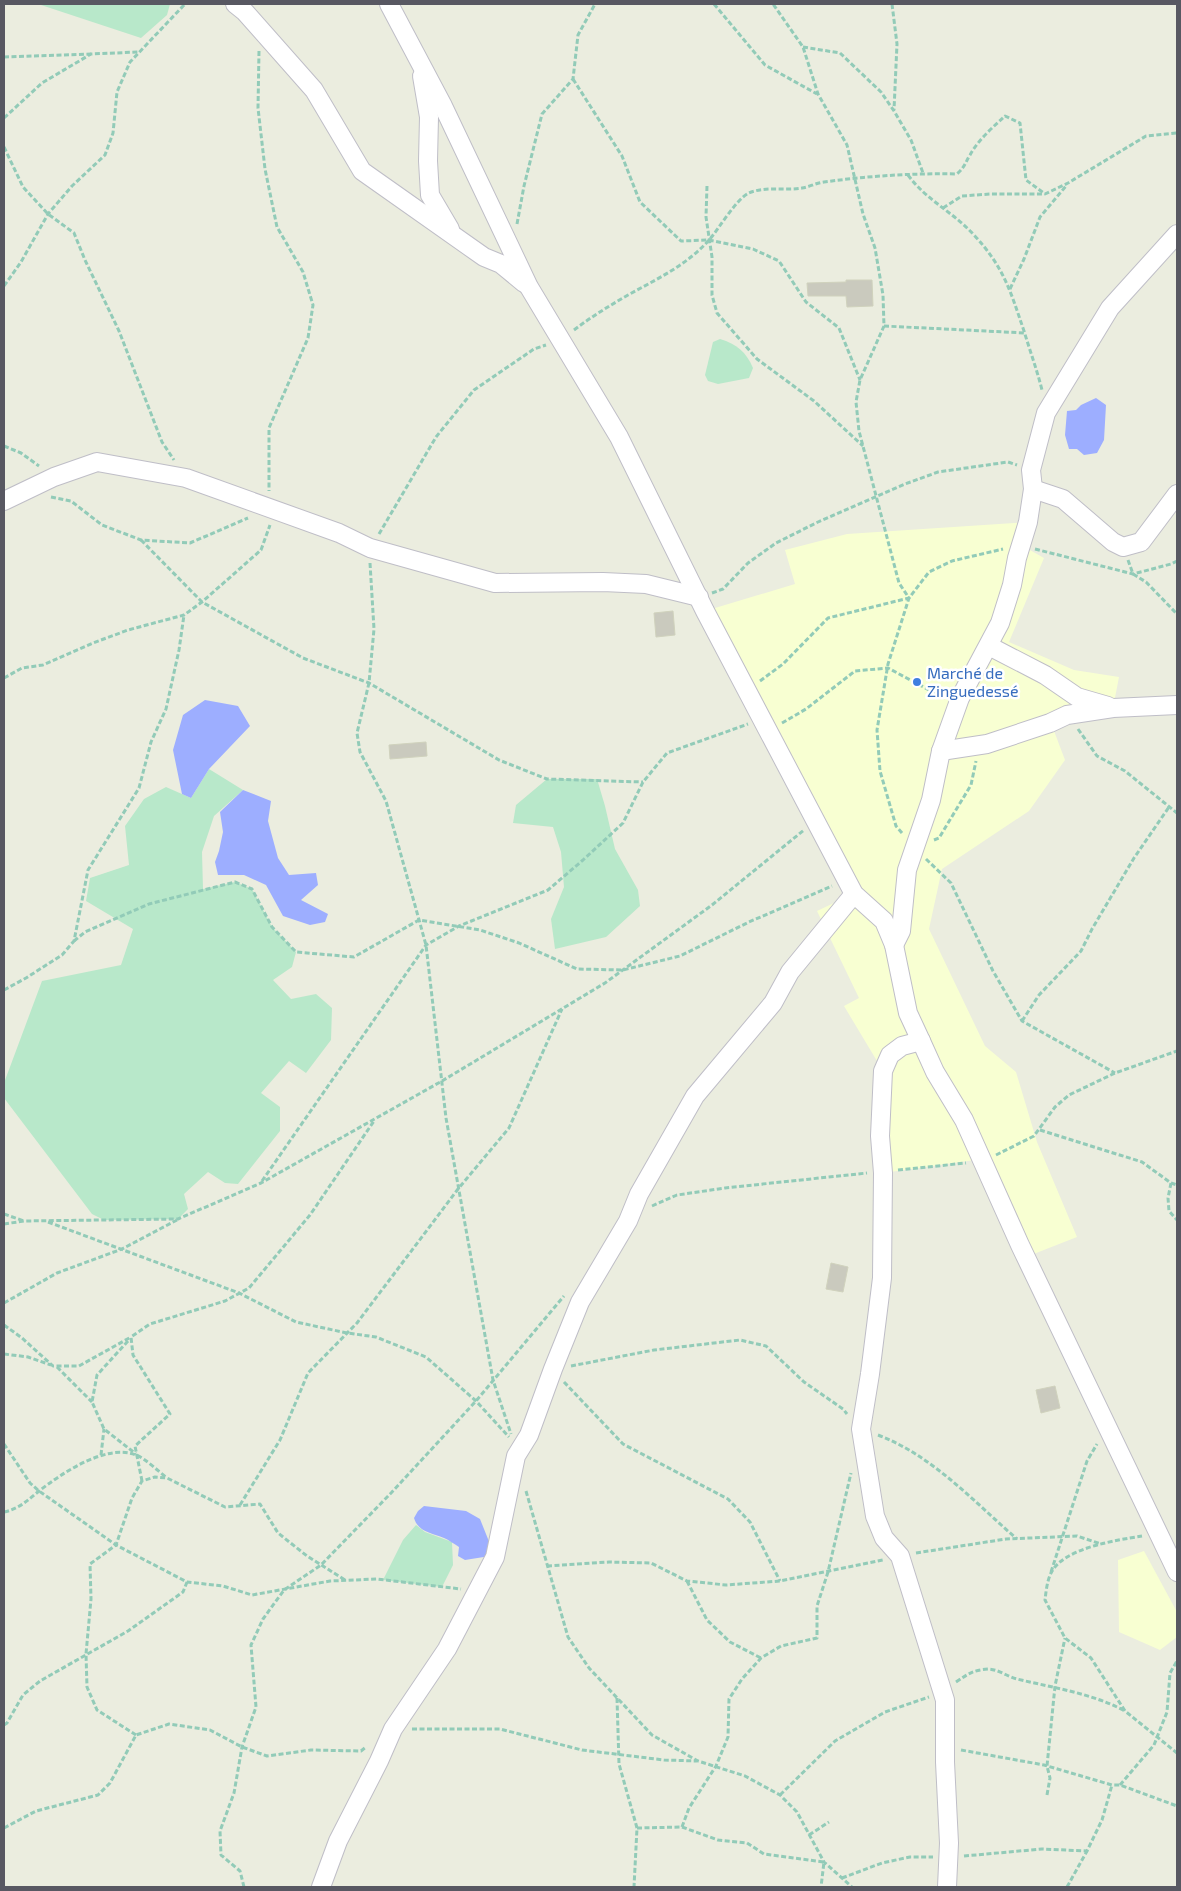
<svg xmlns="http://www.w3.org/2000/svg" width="1181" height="1891" font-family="'Exo 2',sans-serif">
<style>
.commercial{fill:#f8ffd2}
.green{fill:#b8e8ca}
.water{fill:#9daeff}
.building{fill:#cacabe;stroke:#d0d2bd}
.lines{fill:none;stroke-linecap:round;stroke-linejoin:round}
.minor-casing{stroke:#bfbec7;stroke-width:20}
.path{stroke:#92cbb8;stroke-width:3;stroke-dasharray:5 2.5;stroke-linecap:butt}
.minor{stroke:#fff;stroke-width:18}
.shop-dot{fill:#3f7fe0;stroke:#fff;stroke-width:2}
.labels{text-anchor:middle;stroke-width:5;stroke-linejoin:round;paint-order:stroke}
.shop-label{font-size:16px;fill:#366cbe;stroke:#fff;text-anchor:start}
</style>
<rect width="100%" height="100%" fill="#ebeddf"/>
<g class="commercial">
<polygon points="1028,522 1021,545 1044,558 1009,642 1074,670 1119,677 1113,708 1051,723 1065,760 1029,811 942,869 929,929 985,1046 1016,1072 1037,1142 1077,1237 1026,1257 982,1159 883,1173 883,1071 844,1006 859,998 817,911 853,894 705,611 795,584 785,550 847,534"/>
<polygon points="1144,1551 1177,1612 1177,1637 1160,1650 1119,1632 1118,1560"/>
</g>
<g class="green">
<polygon points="38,4 170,4 167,15 141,38"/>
<path d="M720,339C737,344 746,352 753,368L749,378L718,384L708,381L705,375L713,342Z"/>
<polygon points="209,769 243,790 214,816 202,852 203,889 235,882 252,889 272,927 296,952 292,967 273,980 291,999 316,994 332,1008 331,1040 306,1073 289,1061 261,1093 280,1107 280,1131 238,1184 225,1183 208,1172 184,1194 188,1209 178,1219 104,1220 92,1214 4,1098 4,1083 42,981 121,965 133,929 86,901 90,878 129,865 125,826 144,799 166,787 191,798"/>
<polygon points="547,779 597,779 605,806 615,849 638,890 640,906 606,937 555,949 551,919 564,887 561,852 553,827 513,823 516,805"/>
<polygon points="416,1525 425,1532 452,1542 453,1565 442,1587 383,1580 403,1540"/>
</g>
<g class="water">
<polygon points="1096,398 1106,405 1104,440 1097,453 1084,455 1077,449 1069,449 1065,435 1067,411 1076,410 1081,405"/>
<polygon points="205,700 238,706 250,726 209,769 191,798 182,794 173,750 183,715"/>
<polygon points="243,790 271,801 268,821 278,858 289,875 316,873 318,885 301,900 328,914 325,922 310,925 283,916 266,885 244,875 218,875 215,862 219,851 223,832 220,812"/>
<path d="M424,1506L466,1511L480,1519L492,1549L490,1556L465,1560L458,1556L459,1547C454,1544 449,1540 444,1538C432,1533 418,1532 414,1518L418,1511Z"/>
</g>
<g class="building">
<polygon points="846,280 872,280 873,306 847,307 846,296 808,296 807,283 846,282"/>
<polygon points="673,611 675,635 656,637 654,613"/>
<polygon points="426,742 427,756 390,759 389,745"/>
<polygon points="831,1263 848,1267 843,1292 826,1289"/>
<polygon points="1055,1386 1060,1408 1041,1413 1036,1390"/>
</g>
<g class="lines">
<g class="minor-casing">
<g id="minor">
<polyline points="235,4 245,12 314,90 362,171 484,257 501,264 524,283"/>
<polyline points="389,4 443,106 529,287 619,437 705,611 854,894 884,921 894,945 908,1013 921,1041 935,1072 964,1120 1020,1245 1177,1572"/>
<polyline points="422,76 429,117 428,161 430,195 450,229"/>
<polyline points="1033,489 1063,499 1113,542 1123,547 1141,542 1177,494"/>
<polyline points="4,501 54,477 97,462 186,478 339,533 370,548 495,583 603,582 646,584 699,597"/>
<polyline points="989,646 1045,675 1077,697 1108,706"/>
<polyline points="941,751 987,744 1050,723 1067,715 1113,708 1177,705"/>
<polyline points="894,945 901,931 907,870 931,800 941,751 960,698 1000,623 1012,585 1017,558 1028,522 1033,489 1031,470 1046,413 1110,308 1177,234"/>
<polyline points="921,1041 902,1046 890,1055 883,1071 880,1136 883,1173 882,1278 870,1374 861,1429 875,1516 884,1538 900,1556 945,1700 945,1762 949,1843 947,1887"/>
<polyline points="321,1887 338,1841 379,1761 393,1729 447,1649 495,1557 516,1456 529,1435 553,1369 580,1302 628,1221 639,1194 695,1096 773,1003 790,972 854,894"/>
</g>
</g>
<g class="path">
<polyline points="714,4 765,65 817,94"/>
<polyline points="892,4 897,44 894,110"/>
<polyline points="803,47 840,53 881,92 894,111 911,140 923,173"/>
<polyline points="259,51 258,108 265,169 277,227 303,272 313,305 308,338 269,428 269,491"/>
<polyline points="4,57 91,54"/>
<polyline points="573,79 622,156 640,202 681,241 709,240 753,249 779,261 806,302 839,328 860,380"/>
<polyline points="4,118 42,83 91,54 138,52"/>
<polyline points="4,147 23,187 48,214 74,233 85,260 119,331 162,442 174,460"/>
<path d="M908,175C926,200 953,212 973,234C1004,267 1010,290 1024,331C1030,351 1037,370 1042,390"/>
<polyline points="707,186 706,217 712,257 712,295 717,313 757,359 814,401 863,446"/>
<polyline points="943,208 962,196 990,194 1045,194 1068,183 1146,136 1177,133"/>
<polyline points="517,224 524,186 542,114 573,79 578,35 595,4"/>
<polyline points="4,286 21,262 48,214 72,186 105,155 113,133 117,92 130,62 185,4"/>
<polyline points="1010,289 1024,259 1040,217 1066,186"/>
<polyline points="884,326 1024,333"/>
<path d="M574,330C591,317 609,306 628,295C657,279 687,265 709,240C719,229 736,199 749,193C765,186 785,191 802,188C809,187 816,183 824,182C868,176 912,173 957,174C965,167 965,163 970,155C978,140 993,127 1005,116L1020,123L1026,180L1045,194"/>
<polyline points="4,446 21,453 39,466"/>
<polyline points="51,497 71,501 102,525 141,540 190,543 248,518"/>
<polyline points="379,534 436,437 474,390 534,349 546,345"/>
<polyline points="141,540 202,602 303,658 369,683 499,760 547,779 643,782"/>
<polyline points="1035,549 1133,574 1171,564 1177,561"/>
<polyline points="1128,560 1133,574 1146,582 1177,614"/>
<polyline points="370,563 374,629 369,683 357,733 360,752 386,801 426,945 446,1118 493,1380 511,1434"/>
<polyline points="712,593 723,589 748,563 776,543 818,522 905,484 938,472 1008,462 1017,465"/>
<polyline points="4,678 22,668 43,665 93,643 128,630 184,615 202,602 261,550 270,525"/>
<polyline points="760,681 783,664 828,618 909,598 899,583 859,431 856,402 860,380 884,326 883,295 875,248 863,214 847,145 818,94 803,47 773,4"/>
<polyline points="782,723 806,709 855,671 888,668 944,698"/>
<polyline points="1078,729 1097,756 1125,771 1177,813"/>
<polyline points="902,833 896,826 880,771 877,730 888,664 909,598 929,572 952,561 1003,549"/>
<polyline points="934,840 939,838 971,785 976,761"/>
<polyline points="926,859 951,883 993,971 1022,1021 1115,1073"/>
<polyline points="74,941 85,932 149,904 235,882 252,889 272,927 296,952 354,957 419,920 480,930 519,943 577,969 623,970 680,956 749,922 832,886"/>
<polyline points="4,990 26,978 62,955 74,941 88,870 139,788 151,742 166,709 179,650 184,615"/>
<polyline points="1022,1021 1039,995 1081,951 1092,929 1134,858 1169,807"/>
<polyline points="1040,1130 1142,1162 1171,1183 1177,1185"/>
<polyline points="996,1155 1034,1136 1055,1107 1069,1095 1115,1073 1177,1051"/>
<polyline points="898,1170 966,1163"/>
<polyline points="262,1181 426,945 459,926 548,890 583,860 623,823 643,782 667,753 748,724"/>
<polyline points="1171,1183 1168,1198 1169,1211 1177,1220"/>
<polyline points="652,1206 677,1195 725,1188 867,1173"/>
<polyline points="4,1214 24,1221"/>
<polyline points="48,1222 239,1293 296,1322 347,1333 376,1337 426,1357 476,1401 509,1437"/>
<polyline points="4,1224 24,1221 178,1219 261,1183 442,1081 605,983 712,905 804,830"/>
<polyline points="4,1303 57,1273 122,1249 177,1220"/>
<polyline points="4,1325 22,1338 53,1366 79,1366 131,1337"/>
<polyline points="128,1341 97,1375 92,1402 104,1429 136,1454"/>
<polyline points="4,1354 28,1357 51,1365"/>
<polyline points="571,1366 654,1350 740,1340 766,1346 804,1382 843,1409 847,1414"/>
<polyline points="57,1367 92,1402"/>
<polyline points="564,1382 623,1444 728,1499 750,1522 780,1581"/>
<path d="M878,1435C933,1456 973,1501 1017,1539"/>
<polyline points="4,1444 30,1483 39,1491 116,1545 187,1582 223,1586 252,1595 330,1581 377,1579 461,1589"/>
<polyline points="101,1455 104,1429"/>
<polyline points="142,1481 135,1446 170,1414 133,1355 131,1337 150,1324 225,1301 249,1288 310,1215 374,1121"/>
<polyline points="526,1491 568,1637 589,1668 652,1735 698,1761 745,1776 780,1795 797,1812 824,1862 852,1887"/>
<polyline points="240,1505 280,1440 308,1373 357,1323 458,1189 509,1128 562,1009"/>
<path d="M4,1512C19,1509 28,1500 39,1491C62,1473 107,1443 136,1455C145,1458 159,1472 167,1478"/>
<path d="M1142,1536C1117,1540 1063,1548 1051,1573C1047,1581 1046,1592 1045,1600L1065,1638L1091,1658L1125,1711L1177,1753"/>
<polyline points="916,1553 1006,1539 1077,1536 1101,1544"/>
<polyline points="547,1566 609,1562 651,1563 687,1581 726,1585 780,1581 883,1560"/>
<polyline points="1051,1572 1087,1461 1097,1444"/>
<polyline points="687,1581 707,1620 730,1642 761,1658"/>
<path d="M956,1682C968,1674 973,1670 988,1669C998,1669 1008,1677 1017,1679C1054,1688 1091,1693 1125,1711"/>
<polyline points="617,1698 619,1764 637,1828 634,1887"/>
<polyline points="4,1725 7,1723 23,1695 40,1681 128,1631 183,1592 187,1582"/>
<polyline points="412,1729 500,1729 582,1750 664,1760 697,1761"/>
<polyline points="136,1735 97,1710 87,1687 86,1654 91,1599 90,1564 116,1545 132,1498 142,1481 155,1477 167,1478 225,1507 260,1504 278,1533 307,1556 345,1580"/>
<polyline points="961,1750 1044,1765 1112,1785 1120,1785 1177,1806"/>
<polyline points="1120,1785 1154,1745 1167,1712 1170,1673 1177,1661"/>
<polyline points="780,1795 835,1741 885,1712 929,1697"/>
<polyline points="1047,1795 1050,1778 1047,1766 1055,1686 1065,1638"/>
<polyline points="682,1827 689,1808 716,1766 728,1737 729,1699 742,1679 761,1658 781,1646 817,1638 817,1606 828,1572 851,1473"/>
<polyline points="4,1828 36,1811 98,1795 110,1783 136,1735 169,1724 210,1730 242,1747 267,1756 311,1750 361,1751 366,1747"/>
<polyline points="637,1828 682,1827 718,1840 747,1843 764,1854 824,1862 821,1887"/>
<polyline points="809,1835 829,1822"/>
<polyline points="964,1856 1042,1849 1087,1851 1102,1820 1112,1785"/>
<polyline points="842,1878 882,1863 910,1857 933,1857"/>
<polyline points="244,1887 240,1871 221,1855 220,1831 234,1793 242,1747 256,1707 251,1645 263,1619 284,1590 321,1565 392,1492 476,1401 564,1296"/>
<polyline points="1067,1887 1087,1851"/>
</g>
<use href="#minor" class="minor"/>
</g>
<circle class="shop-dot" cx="917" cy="682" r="5"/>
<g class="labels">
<g class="shop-label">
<text x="927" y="679">Marché de<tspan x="927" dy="18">Zinguedessé</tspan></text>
</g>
</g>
<rect width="1181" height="1891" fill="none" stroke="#585862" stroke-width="10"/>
</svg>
